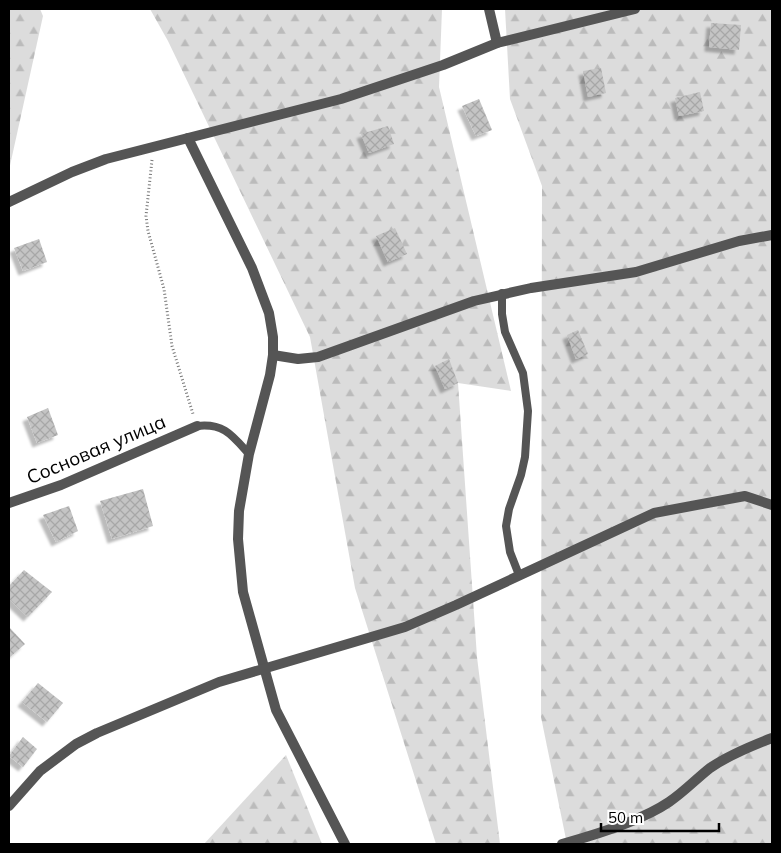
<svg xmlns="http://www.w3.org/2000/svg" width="781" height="853" font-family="Mulish,sans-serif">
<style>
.forest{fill:url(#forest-firs)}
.building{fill:url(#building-cross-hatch);filter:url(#shadow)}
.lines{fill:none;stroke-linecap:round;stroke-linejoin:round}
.path{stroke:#777;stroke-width:3;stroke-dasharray:1 2.5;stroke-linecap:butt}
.service{stroke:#555;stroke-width:8}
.minor{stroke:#555;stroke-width:10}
.labels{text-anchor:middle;stroke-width:5;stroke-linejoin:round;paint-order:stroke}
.street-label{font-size:19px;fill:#000;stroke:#fff}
</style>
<defs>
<pattern id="forest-firs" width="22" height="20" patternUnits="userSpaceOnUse" patternTransform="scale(1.25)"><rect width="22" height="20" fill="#dcdcdc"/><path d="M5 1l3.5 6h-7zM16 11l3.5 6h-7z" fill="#bbb"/></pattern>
<pattern id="building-cross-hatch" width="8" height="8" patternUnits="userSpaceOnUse" patternTransform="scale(1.25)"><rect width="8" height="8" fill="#c4c4c4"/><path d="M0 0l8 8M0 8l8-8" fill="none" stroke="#a7a7a7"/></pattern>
<filter id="shadow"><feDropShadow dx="-4.5" dy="4.5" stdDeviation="1" flood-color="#0004"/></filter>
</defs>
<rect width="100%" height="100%" fill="#fff"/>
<g class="forest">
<polygon points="9,9 40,9 43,16 9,170"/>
<polygon points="150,9 442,9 439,87 511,391 458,383 477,657 500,844 436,844 355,588 310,337 168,41"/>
<polygon points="505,9 772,9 772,844 567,844 541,717 542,186 510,99"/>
<polygon points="286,755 322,844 204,844"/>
</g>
<g class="building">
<polygon points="711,23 741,25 739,50 709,47"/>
<polygon points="601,68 606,93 588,97 583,71"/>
<polygon points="700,92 704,111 679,116 675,98"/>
<polygon points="479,99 492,130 476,136 462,106"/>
<polygon points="388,126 394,144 369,153 361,134"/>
<polygon points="395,228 407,254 388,262 376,236"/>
<polygon points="39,239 47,262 23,271 14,248"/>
<polygon points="578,330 588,354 576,359 567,335"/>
<polygon points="449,359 458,383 445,389 435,366"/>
<polygon points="48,408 58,435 37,443 27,417"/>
<polygon points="143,489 153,526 112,539 100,501"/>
<polygon points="69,506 78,531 56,542 43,515"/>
<polygon points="24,570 52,592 28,617 9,599 9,586"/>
<polygon points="9,627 25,644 9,658"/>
<polygon points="38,683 63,703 47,722 22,702"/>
<polygon points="23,737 37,749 23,767 9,756"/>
</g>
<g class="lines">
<polyline class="path" points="152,160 146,216 148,231 164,289 172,346 193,414"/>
<g class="service">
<polyline points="502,293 502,314 505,332 523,373 528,411 525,457 521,475 509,509 506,526 510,552 519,575"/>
<path d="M197,426C224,423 232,435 249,454"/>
</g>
<g class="minor">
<polyline points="489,9 497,43"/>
<polyline points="188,138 252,268 269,313 273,337 273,355 270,375 249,454 239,511 238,539 243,592 276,710 345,844"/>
<polyline points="9,202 72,172 106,159 341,99 443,65 497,43 635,9"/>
<polyline points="273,355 298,359 318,357 474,301 531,288 636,272 739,241 772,235"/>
<polyline points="9,503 61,485 197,426"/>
<polyline points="9,806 40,771 76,744 97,733 219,682 405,627 456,605 654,513 745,496 772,505"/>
<path d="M562,844C595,835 641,821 669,802C684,792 696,779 710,768C729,755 751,746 772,738"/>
</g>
</g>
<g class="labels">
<g class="street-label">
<text transform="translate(96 449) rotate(-23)" y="7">Сосновая улица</text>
</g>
</g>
<rect width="781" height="853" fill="none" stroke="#000000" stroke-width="20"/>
<path d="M601 823v8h118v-8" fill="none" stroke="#000000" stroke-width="2.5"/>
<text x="608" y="823" font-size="15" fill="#000000" stroke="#ffffff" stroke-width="4" paint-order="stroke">50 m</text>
</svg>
